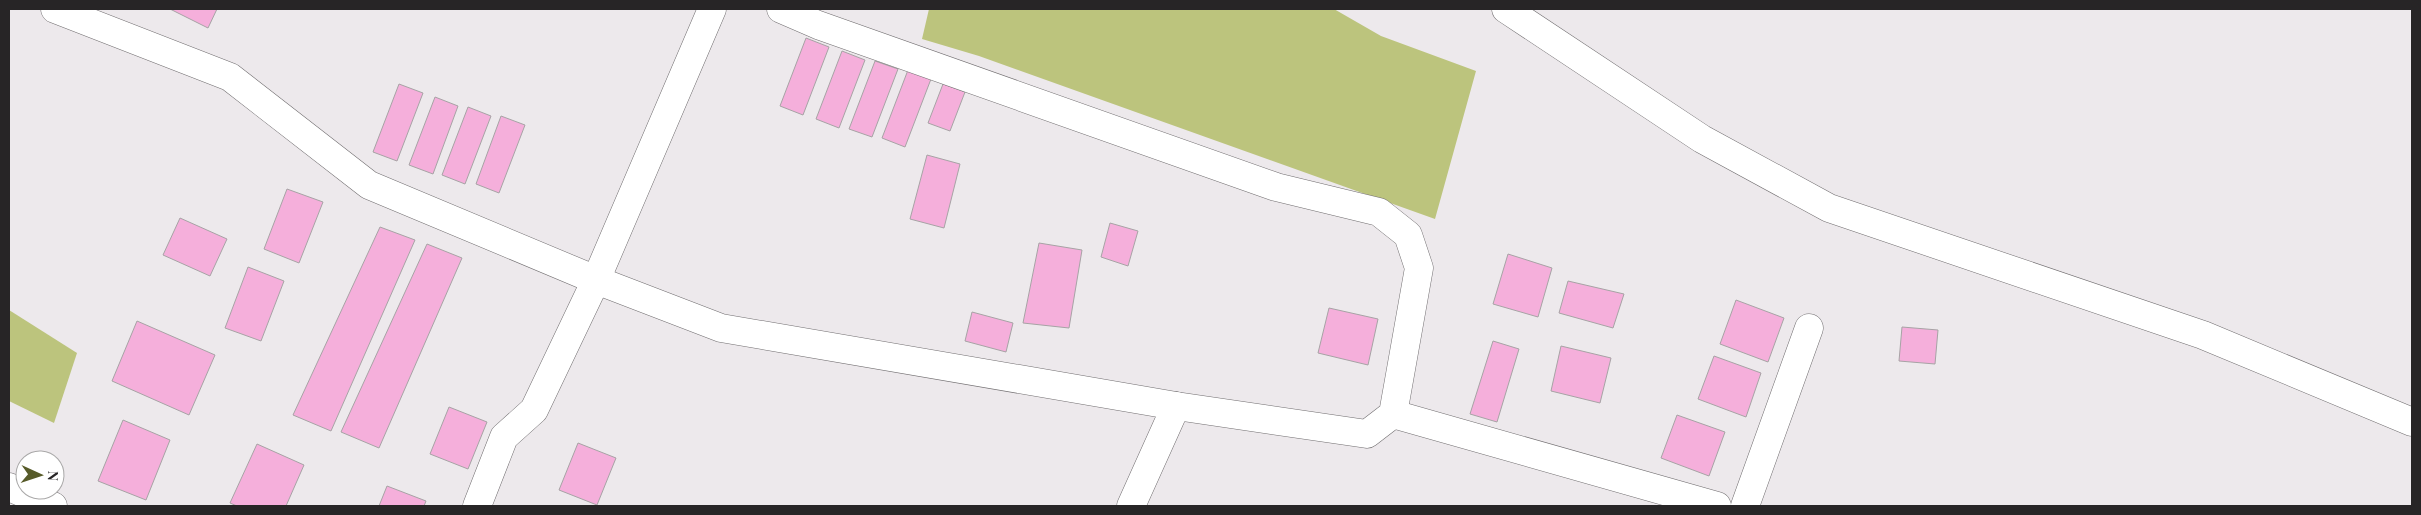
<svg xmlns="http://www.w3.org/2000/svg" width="2421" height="515" font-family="'Playfair Display',serif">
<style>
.green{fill:#bcc47d}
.building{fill:#f5afdb;stroke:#a7a3a5}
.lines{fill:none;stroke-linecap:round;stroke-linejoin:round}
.minor-casing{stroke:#716e70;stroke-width:29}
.minor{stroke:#fff;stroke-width:28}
</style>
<rect width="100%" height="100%" fill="#ede9ec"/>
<g class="green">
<polygon points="929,9 1334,9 1381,36 1476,71 1435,219 979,56 922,39"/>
<polygon points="9,310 77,353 54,423 9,401"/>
</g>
<g class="building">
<polygon points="170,9 217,9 208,28"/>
<polygon points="806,38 829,47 803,115 780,106"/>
<polygon points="842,51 865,60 839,128 816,119"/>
<polygon points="875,61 898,69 872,137 849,129"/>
<polygon points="908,70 931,79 905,147 882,138"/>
<polygon points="399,84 423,93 397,161 373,152"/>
<polygon points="943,84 965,92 950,131 928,123"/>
<polygon points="435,97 458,106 433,174 409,165"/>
<polygon points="468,107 491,116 465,184 442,175"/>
<polygon points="501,116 525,125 499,193 476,184"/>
<polygon points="927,155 960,164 944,228 910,219"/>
<polygon points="287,189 323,202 299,263 264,249"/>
<polygon points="180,218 227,239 210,276 163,255"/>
<polygon points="1110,223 1138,231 1128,266 1101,257"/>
<polygon points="380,227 415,240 331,431 293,415"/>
<polygon points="1039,243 1082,250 1069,328 1023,323"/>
<polygon points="427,244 462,258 379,448 341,432"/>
<polygon points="1508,254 1552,268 1538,317 1493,304"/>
<polygon points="248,267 284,281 261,341 225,328"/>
<polygon points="1568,281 1624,294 1613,328 1559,313"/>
<polygon points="1736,300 1784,318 1768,362 1720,344"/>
<polygon points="1329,308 1378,319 1368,365 1318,353"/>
<polygon points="972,312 1013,323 1006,352 965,341"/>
<polygon points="137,321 215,355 189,415 112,381"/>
<polygon points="1902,327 1938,330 1935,364 1899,361"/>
<polygon points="1493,341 1519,349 1497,422 1470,414"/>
<polygon points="1561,346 1611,358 1600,403 1551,391"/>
<polygon points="1714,356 1761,373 1746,417 1698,399"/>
<polygon points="449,407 487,422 468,469 430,454"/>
<polygon points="1677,415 1725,432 1709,476 1661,458"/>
<polygon points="123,420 170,440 146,500 98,481"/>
<polygon points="578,443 616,458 597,505 559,490"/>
<polygon points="257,444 304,465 286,506 237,506 230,503"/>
<polygon points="387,486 426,501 424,506 379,506"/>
</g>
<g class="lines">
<g class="minor-casing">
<g id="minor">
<polyline points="55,9 230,77 369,185 596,280 721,328 1176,406 1367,434 1393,414 1419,268 1408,235 1379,212 1276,187 818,25 781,9"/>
<polyline points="1506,9 1702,139 1829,208 2203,335 2412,422"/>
<polyline points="1393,414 1717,506"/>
<polyline points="9,487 53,506"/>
<polyline points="477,506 504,437 534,410 596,280 712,9"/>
<polyline points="1131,506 1176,406"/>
<polyline points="1745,506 1809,328"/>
</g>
</g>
<use href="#minor" class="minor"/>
</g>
<rect width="2421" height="515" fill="none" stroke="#272526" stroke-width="20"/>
<g transform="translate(40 475) rotate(93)"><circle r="24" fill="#ffffff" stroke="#a9a8a8"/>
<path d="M0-4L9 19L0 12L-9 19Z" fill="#575b29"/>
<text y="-8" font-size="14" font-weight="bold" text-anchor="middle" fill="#272526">N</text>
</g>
</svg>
